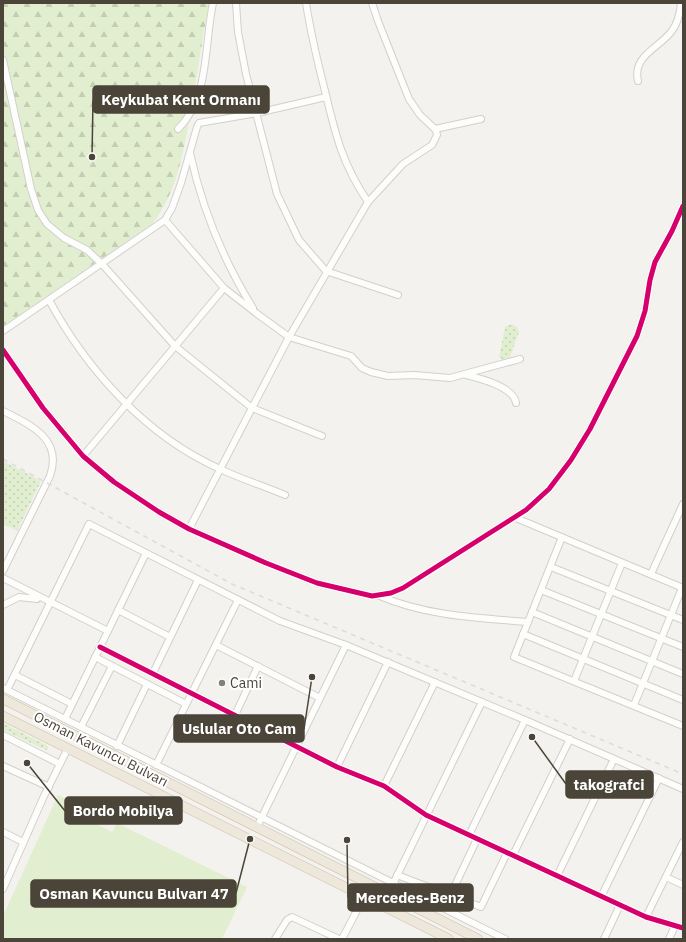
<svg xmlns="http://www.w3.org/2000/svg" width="686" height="942" font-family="'IBM Plex Sans',sans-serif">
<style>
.grass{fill:url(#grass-dots)}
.forest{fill:url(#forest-firs)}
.garden{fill:#e1eecf}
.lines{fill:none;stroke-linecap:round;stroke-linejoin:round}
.minor-casing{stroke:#d2d0cb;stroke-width:8}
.highway-casing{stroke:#ccbfa9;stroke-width:10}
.minor{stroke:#fdfdfc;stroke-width:6}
.highway{stroke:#ede8db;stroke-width:9}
.rail{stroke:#dbdbda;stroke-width:1.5;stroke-dasharray:5 5;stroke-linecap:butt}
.cycleway-casing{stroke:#fff;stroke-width:8}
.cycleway{stroke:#d6006c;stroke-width:5}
.poi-dot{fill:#868178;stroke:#fff;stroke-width:1.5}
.labels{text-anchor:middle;stroke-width:4;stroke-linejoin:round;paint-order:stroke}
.poi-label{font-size:14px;fill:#4b4439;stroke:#fff;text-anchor:start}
.street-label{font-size:14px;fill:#4b4439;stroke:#fff}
.leader{fill:none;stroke:#4b4439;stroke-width:1.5}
.callout-dot{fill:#4b4439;stroke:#fff;stroke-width:1.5}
.callout{fill:#4b4439;stroke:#4b4439;stroke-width:1.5}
.callout-label{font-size:15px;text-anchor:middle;font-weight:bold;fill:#fff}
</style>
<defs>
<pattern id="grass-dots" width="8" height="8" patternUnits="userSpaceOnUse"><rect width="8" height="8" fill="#e1eecf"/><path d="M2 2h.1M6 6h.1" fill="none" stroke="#c3cdb2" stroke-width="1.8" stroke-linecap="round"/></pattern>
<pattern id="forest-firs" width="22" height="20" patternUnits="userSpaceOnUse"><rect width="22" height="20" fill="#e1eecf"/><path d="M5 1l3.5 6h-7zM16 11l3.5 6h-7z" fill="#c3cdb2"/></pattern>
</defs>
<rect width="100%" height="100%" fill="#f4f2ee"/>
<g class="grass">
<polygon points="511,324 517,327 519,332 510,357 503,360 499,357 505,327"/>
<polygon points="3,461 41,481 17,531 3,524"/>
<polygon points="3,723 48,746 48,749 46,750 3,730"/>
</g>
<path class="forest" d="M3,3H209C201,44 196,86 188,127C181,162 175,195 152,224L3,326Z"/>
<polygon class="garden" points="58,795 96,813 92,822 112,832 117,823 247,887 222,939 3,939 3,916"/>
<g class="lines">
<g class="minor-casing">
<g id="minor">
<polyline points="236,3 238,32 246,74 277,194 299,240 326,271 398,295"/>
<path d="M306,3C311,35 318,64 326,95C336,137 343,165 368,202"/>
<polyline points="3,60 31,189 38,210 47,224 64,238 87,250 102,264 175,346 252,408 322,436"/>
<path d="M638,81C632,56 659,48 671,32C678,24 680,13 681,3"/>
<path d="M178,129C210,98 204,44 213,3"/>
<polyline points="435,129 481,119"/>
<path d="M190,153C202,208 223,260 253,308"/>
<polyline points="165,220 224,288 256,313 289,337 351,356 362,368 371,372 388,376 414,375 450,378 520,359"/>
<path d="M49,300C87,370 146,436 220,469C241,479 264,486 285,495"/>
<polyline points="3,331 165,220 172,208 181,183 197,127 199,123 257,113 326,97"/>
<polyline points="3,350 43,408 83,456 114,482 159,512 189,529 266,563 317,583 372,596 391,593 403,588 526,510 549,489 571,460 590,429 637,336 645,311 650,280 655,262 672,231 683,206"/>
<path d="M466,375C479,378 514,387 516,403"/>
<path d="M3,411C31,425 63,439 50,476L3,571"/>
<polyline points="83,456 224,288"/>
<polyline points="516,518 683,588"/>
<polyline points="189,529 289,337 368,202 403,164 432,145 437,135 436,130 420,115 409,99 378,21 372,3"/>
<polyline points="562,537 514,657 683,726"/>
<polyline points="551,567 683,620"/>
<polyline points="651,574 683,504"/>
<polyline points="3,578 108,631"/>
<polyline points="541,590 683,647"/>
<path d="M380,596C426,616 479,618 528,622"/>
<polyline points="3,605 19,597 37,599"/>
<polyline points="118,610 170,637"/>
<polyline points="532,612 683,674"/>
<polyline points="523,634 683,700"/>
<polyline points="216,645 320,698"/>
<polyline points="100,647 337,767 384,786 426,815 646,917 683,928"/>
<polyline points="95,657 186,704"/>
<polyline points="153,673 198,580"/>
<polyline points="15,675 72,704"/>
<polyline points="574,681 622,563"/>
<polyline points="3,688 505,939"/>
<polyline points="7,690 89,524 280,621 346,645 525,720 683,789"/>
<polyline points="634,705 682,588"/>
<polyline points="235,715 258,666"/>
<polyline points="65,719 146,553"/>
<polyline points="81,727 112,666"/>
<polyline points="3,735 60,764"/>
<polyline points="117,746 147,684"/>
<polyline points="156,765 238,600"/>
<polyline points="3,766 49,787"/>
<polyline points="337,767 388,662"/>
<polyline points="384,786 435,682"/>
<polyline points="257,827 346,645"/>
<polyline points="3,832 23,842"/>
<polyline points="469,835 525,720"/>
<polyline points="513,855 570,739"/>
<polyline points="397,875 481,907 507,853"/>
<polyline points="557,876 614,759"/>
<polyline points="666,877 683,885"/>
<polyline points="393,884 482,702"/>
<polyline points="3,889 44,796 68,748"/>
<polyline points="450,896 477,839"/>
<polyline points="601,897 659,778"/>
<polyline points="646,917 683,842"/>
<polyline points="275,939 287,920 292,917 339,939"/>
<polyline points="342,939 364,897"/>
<polyline points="604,939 620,905"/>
<polyline points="669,939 675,926"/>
</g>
</g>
<g class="highway-casing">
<g id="highway">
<polyline points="3,699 478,939"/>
<polyline points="3,716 449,939"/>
</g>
</g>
<use href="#minor" class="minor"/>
<use href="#highway" class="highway"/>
<polyline class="rail" points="3,459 232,584 683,774"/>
<g class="cycleway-casing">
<g id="cycleway">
<polyline points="3,350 43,408 83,456 114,482 159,512 189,529 266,563 317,583 372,596 391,593 403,588 526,510 549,489 571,460 590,429 637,336 645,311 650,280 655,262 672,231 683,206"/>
<polyline points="100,647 337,767 384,786 426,815 646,917 683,928"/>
</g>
</g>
<use href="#cycleway" class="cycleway"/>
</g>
<circle class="poi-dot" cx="222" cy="683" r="4"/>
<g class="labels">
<g class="poi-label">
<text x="230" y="688">Cami</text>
</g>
<g class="street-label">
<text transform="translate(101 749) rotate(27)" y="5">Osman Kavuncu Bulvarı</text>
</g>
</g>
<path class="leader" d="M92 157L93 100M312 677L304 729M532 737L566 784M27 763L65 811M250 839L236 893M347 840L348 898"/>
<g class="callout-dot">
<circle cx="92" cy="157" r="4"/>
<circle cx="312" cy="677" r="4"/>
<circle cx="532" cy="737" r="4"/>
<circle cx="27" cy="763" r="4"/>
<circle cx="250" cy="839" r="4"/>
<circle cx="347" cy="840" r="4"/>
</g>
<g class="callout">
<rect x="93" y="86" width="176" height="27" rx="4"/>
<rect x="174" y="715" width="130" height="27" rx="4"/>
<rect x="566" y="771" width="87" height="27" rx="4"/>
<rect x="65" y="797" width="117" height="27" rx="4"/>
<rect x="31" y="880" width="205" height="27" rx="4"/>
<rect x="348" y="884" width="125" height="27" rx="4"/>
</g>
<g class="callout-label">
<text x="181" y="105">Keykubat Kent Ormanı</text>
<text x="239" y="734">Uslular Oto Cam</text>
<text x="609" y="790">takografci</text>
<text x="123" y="816">Bordo Mobilya</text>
<text x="134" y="899">Osman Kavuncu Bulvarı 47</text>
<text x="410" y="903">Mercedes-Benz</text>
</g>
<rect width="686" height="942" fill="none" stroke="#4b4439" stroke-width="8"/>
</svg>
